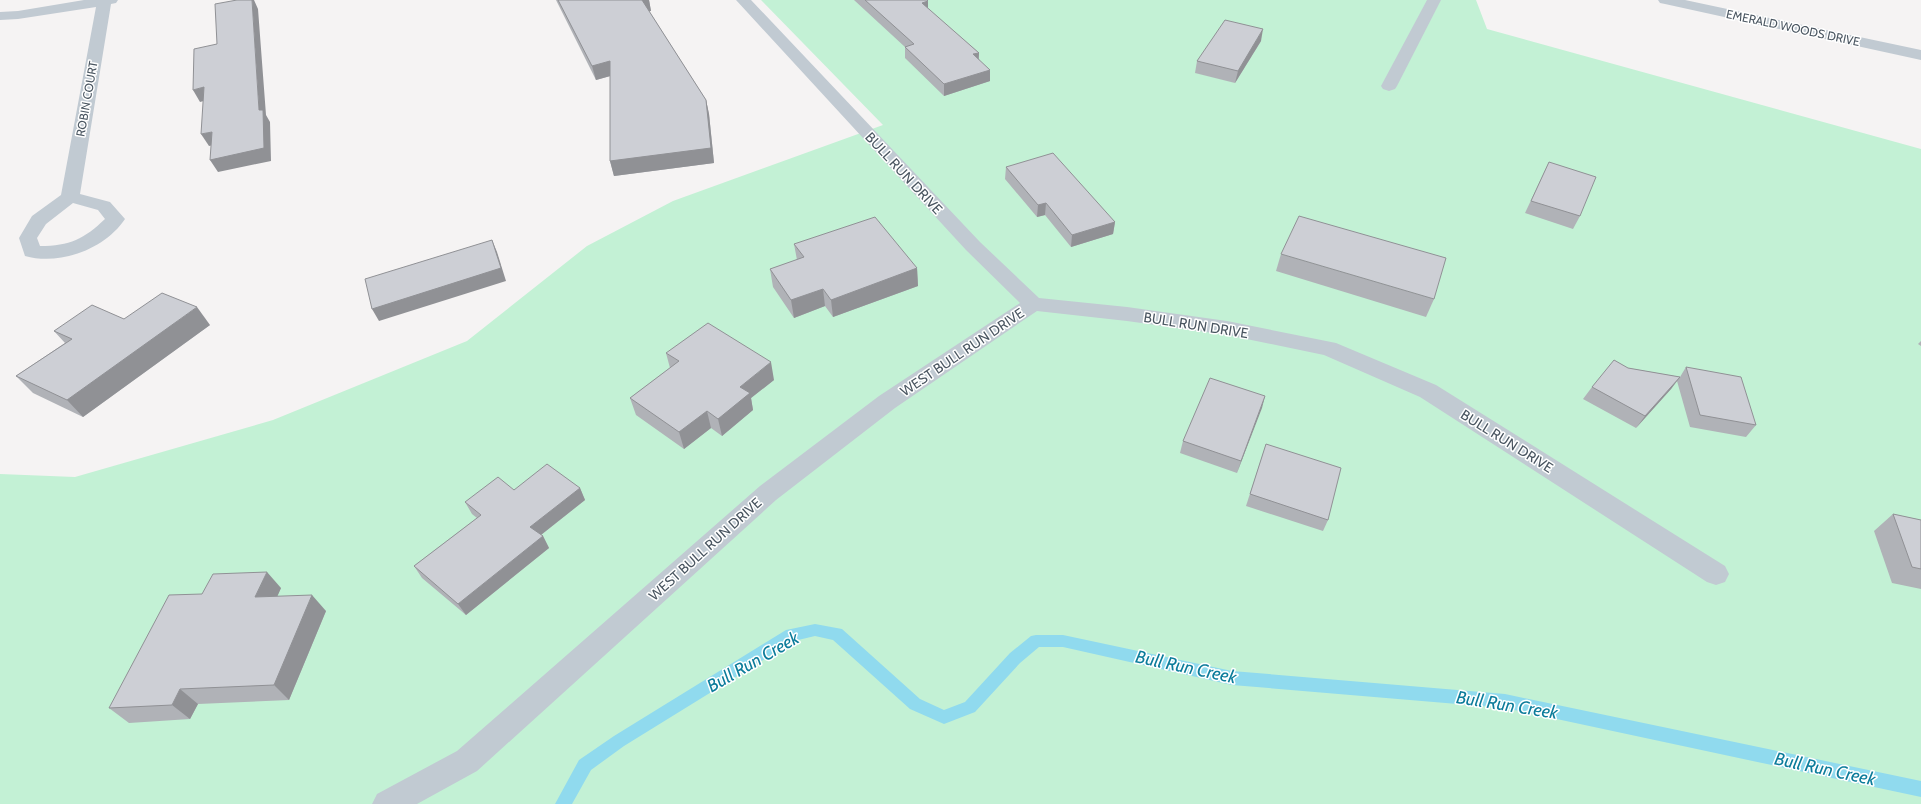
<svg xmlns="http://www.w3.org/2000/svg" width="1921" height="804" font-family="Cabin,sans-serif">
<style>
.green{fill:#c3f1d5}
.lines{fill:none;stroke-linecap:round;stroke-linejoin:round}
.stream{fill:#90daee;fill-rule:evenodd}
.street{fill:#c1cad2;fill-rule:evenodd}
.wall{fill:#b0b2b7}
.shaded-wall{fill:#909195}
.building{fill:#cdcfd5;stroke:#909195}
.labels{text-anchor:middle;stroke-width:3;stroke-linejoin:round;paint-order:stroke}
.far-street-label{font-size:12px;fill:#4a5661;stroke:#fff}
.street-label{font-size:14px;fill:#4a5661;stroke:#fff}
.near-water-label{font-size:18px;font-style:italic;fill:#0c7c9b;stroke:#fff}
</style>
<rect width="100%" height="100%" fill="#f5f3f3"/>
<polygon class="green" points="761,0 1476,0 1487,29 1921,149 1921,804 0,804 0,474 75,477 273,420 467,341 587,246 673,201 883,125"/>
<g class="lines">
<polygon class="stream" points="815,624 842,629 920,699 944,710 965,702 1010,653 1031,636 1036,635 1063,635 1232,671 1505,694 1921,781 1921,797 1505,708 1232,685 1063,647 1039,647 1020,663 975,712 944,724 910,709 833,640 815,636 794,641 624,746 591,770 572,804 555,804 579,760 614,736 786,630"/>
<g class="street">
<path d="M84,0H118L116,3L111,4L80,194L110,202L125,219C105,249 60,266 25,256L19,238L32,216L61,195L96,7L18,19L0,20V12L18,11ZM73,203L98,210L105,219C84,239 70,246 40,246L37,238L46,224Z"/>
<polygon points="736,0 751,0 980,242 1039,298 1127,307 1227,321 1336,343 1436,385 1725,566 1729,574 1725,582 1716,585 1707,582 1420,397 1324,355 1227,335 1127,321 1037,311 895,408 776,500 477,771 417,804 372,804 377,794 457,751 760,486 879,396 1020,303 966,250"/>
<polygon points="1427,0 1441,0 1397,86 1395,89 1389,91 1383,89 1381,86"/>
<polygon points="1658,0 1685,0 1921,50 1921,60 1665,4 1660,3"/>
</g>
</g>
<g class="wall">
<polygon points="556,0 649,0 651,11 649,11 706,100 709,114 714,163 614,176 610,161 610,76 596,80"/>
<polygon points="854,0 927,0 928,1 928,9 979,53 979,59 990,81 944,96 905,58 905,47"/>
<polygon points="1261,41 1235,83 1195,73 1197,61"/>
<polygon points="1549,162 1580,216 1573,229 1525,213"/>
<polygon points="1006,167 1115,222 1113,234 1071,247 1045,215 1037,217 1005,179"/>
<polygon points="794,244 917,268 918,286 833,317 825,306 794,318 773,287 770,269 797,260"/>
<polygon points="1281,254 1434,299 1426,317 1276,271"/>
<polygon points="124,319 210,325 83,417 33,393 16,376 65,343 54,331"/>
<polygon points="1921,341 1921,346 1918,344"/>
<polygon points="666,353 774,380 751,398 753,410 722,436 711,428 684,449 636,415 630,398 670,368"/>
<polygon points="1686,367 1756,425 1746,437 1690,427 1677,381 1671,389 1636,428 1583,399 1592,387 1628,368 1680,377"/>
<polygon points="1265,396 1237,473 1180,453 1183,441"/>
<polygon points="1266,444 1328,520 1323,531 1246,506"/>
<polygon points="580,488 585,500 541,535 543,536 549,548 466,615 422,578 414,566 477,518 472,514 465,502 514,490"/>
<polygon points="1893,514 1921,520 1921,589 1892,583 1874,531"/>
<polygon points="281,588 277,596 326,611 289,700 198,704 190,719 129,723 109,708 202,594"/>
</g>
<g class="shaded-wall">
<polygon points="252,0 254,0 258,9 266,115 270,122 271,161 218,172 210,160 259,110"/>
<polygon points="642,0 649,0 651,11 644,12"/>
<polygon points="928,1 928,12 922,3"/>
<polygon points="1263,29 1261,41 1235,83 1238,71"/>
<polygon points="979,53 978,64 973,54"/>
<polygon points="610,61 614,75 596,80 592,66"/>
<polygon points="990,70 990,81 944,96 944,84"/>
<polygon points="204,87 211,99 200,102 193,90"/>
<polygon points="706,100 709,114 714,163 614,176 610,161"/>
<polygon points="212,132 219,144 209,146 201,134"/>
<polygon points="1046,203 1045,215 1037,217 1038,205"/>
<polygon points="1115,222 1113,234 1071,247 1072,235"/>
<polygon points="492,240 497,252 506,281 379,321 372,309"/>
<polygon points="917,268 918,286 833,317 831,300"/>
<polygon points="823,289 825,306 794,318 791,300"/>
<polygon points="197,307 210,325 83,417 67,400"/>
<polygon points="771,362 774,380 751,398 753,410 722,436 718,419 740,387"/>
<polygon points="1680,377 1671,389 1636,428 1645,416"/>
<polygon points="1265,396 1262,408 1237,473 1241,461"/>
<polygon points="707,411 711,428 684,449 679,432"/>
<polygon points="580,488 585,500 537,538 530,527"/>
<polygon points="543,536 549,548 466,615 458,604"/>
<polygon points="267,572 281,588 270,613 255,597"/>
<polygon points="312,595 326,611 289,700 274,685"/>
<polygon points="180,689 198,704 190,719 172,705"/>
</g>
<g class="building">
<polygon points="237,0 252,0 259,110 263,110 264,148 210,160 212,132 201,134 204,87 193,90 194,49 217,44 215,4"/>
<polygon points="558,0 642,0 706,100 711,148 610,161 610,61 592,66"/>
<polygon points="865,0 927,0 928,1 922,3 979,53 973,54 990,70 944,84 905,47 914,44"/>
<polygon points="1225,20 1263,29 1238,71 1197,61"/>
<polygon points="1053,153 1115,222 1072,235 1046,203 1038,205 1006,167"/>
<polygon points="1549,162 1596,177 1580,216 1531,201"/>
<polygon points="1299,216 1446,258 1434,299 1281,254"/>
<polygon points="875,217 917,268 831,300 823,289 791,300 770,269 804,257 794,244"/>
<polygon points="492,240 501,268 372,309 365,279"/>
<polygon points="162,293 197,307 67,400 16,376 72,339 54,331 92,305 124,319"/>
<polygon points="708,323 771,362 740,387 750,393 718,419 707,411 679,432 630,398 679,361 666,353"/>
<polygon points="1614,360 1628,368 1680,377 1645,416 1592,387"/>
<polygon points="1686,367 1741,377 1756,425 1700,415"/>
<polygon points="1210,378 1265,396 1241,461 1183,441"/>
<polygon points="1266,444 1341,468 1328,520 1250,494"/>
<polygon points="547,464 580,488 530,527 543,536 458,604 414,566 481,515 465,502 498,477 514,490"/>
<polygon points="1893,514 1921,520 1921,569 1912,567"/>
<polygon points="267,572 255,597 312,595 274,685 180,689 172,705 109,708 169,595 202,594 213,574"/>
</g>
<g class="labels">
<g class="far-street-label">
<text transform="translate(1793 28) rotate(12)" y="4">EMERALD WOODS DRIVE</text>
<text transform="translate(87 99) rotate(-80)" y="4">ROBIN COURT</text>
</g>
<g class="street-label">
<text transform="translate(904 173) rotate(47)" y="5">BULL RUN DRIVE</text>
<text transform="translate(1196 325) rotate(9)" y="5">BULL RUN DRIVE</text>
<text transform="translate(962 352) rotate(-34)" y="5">WEST BULL RUN DRIVE</text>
<text transform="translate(1507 441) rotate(32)" y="5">BULL RUN DRIVE</text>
<text transform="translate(705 549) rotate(-42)" y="5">WEST BULL RUN DRIVE</text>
</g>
<g class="near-water-label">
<text transform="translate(753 662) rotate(-30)" y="6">Bull Run Creek</text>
<text transform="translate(1186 667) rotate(12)" y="6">Bull Run Creek</text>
<text transform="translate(1507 705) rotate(9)" y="6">Bull Run Creek</text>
<text transform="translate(1825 769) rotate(12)" y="6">Bull Run Creek</text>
</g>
</g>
</svg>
